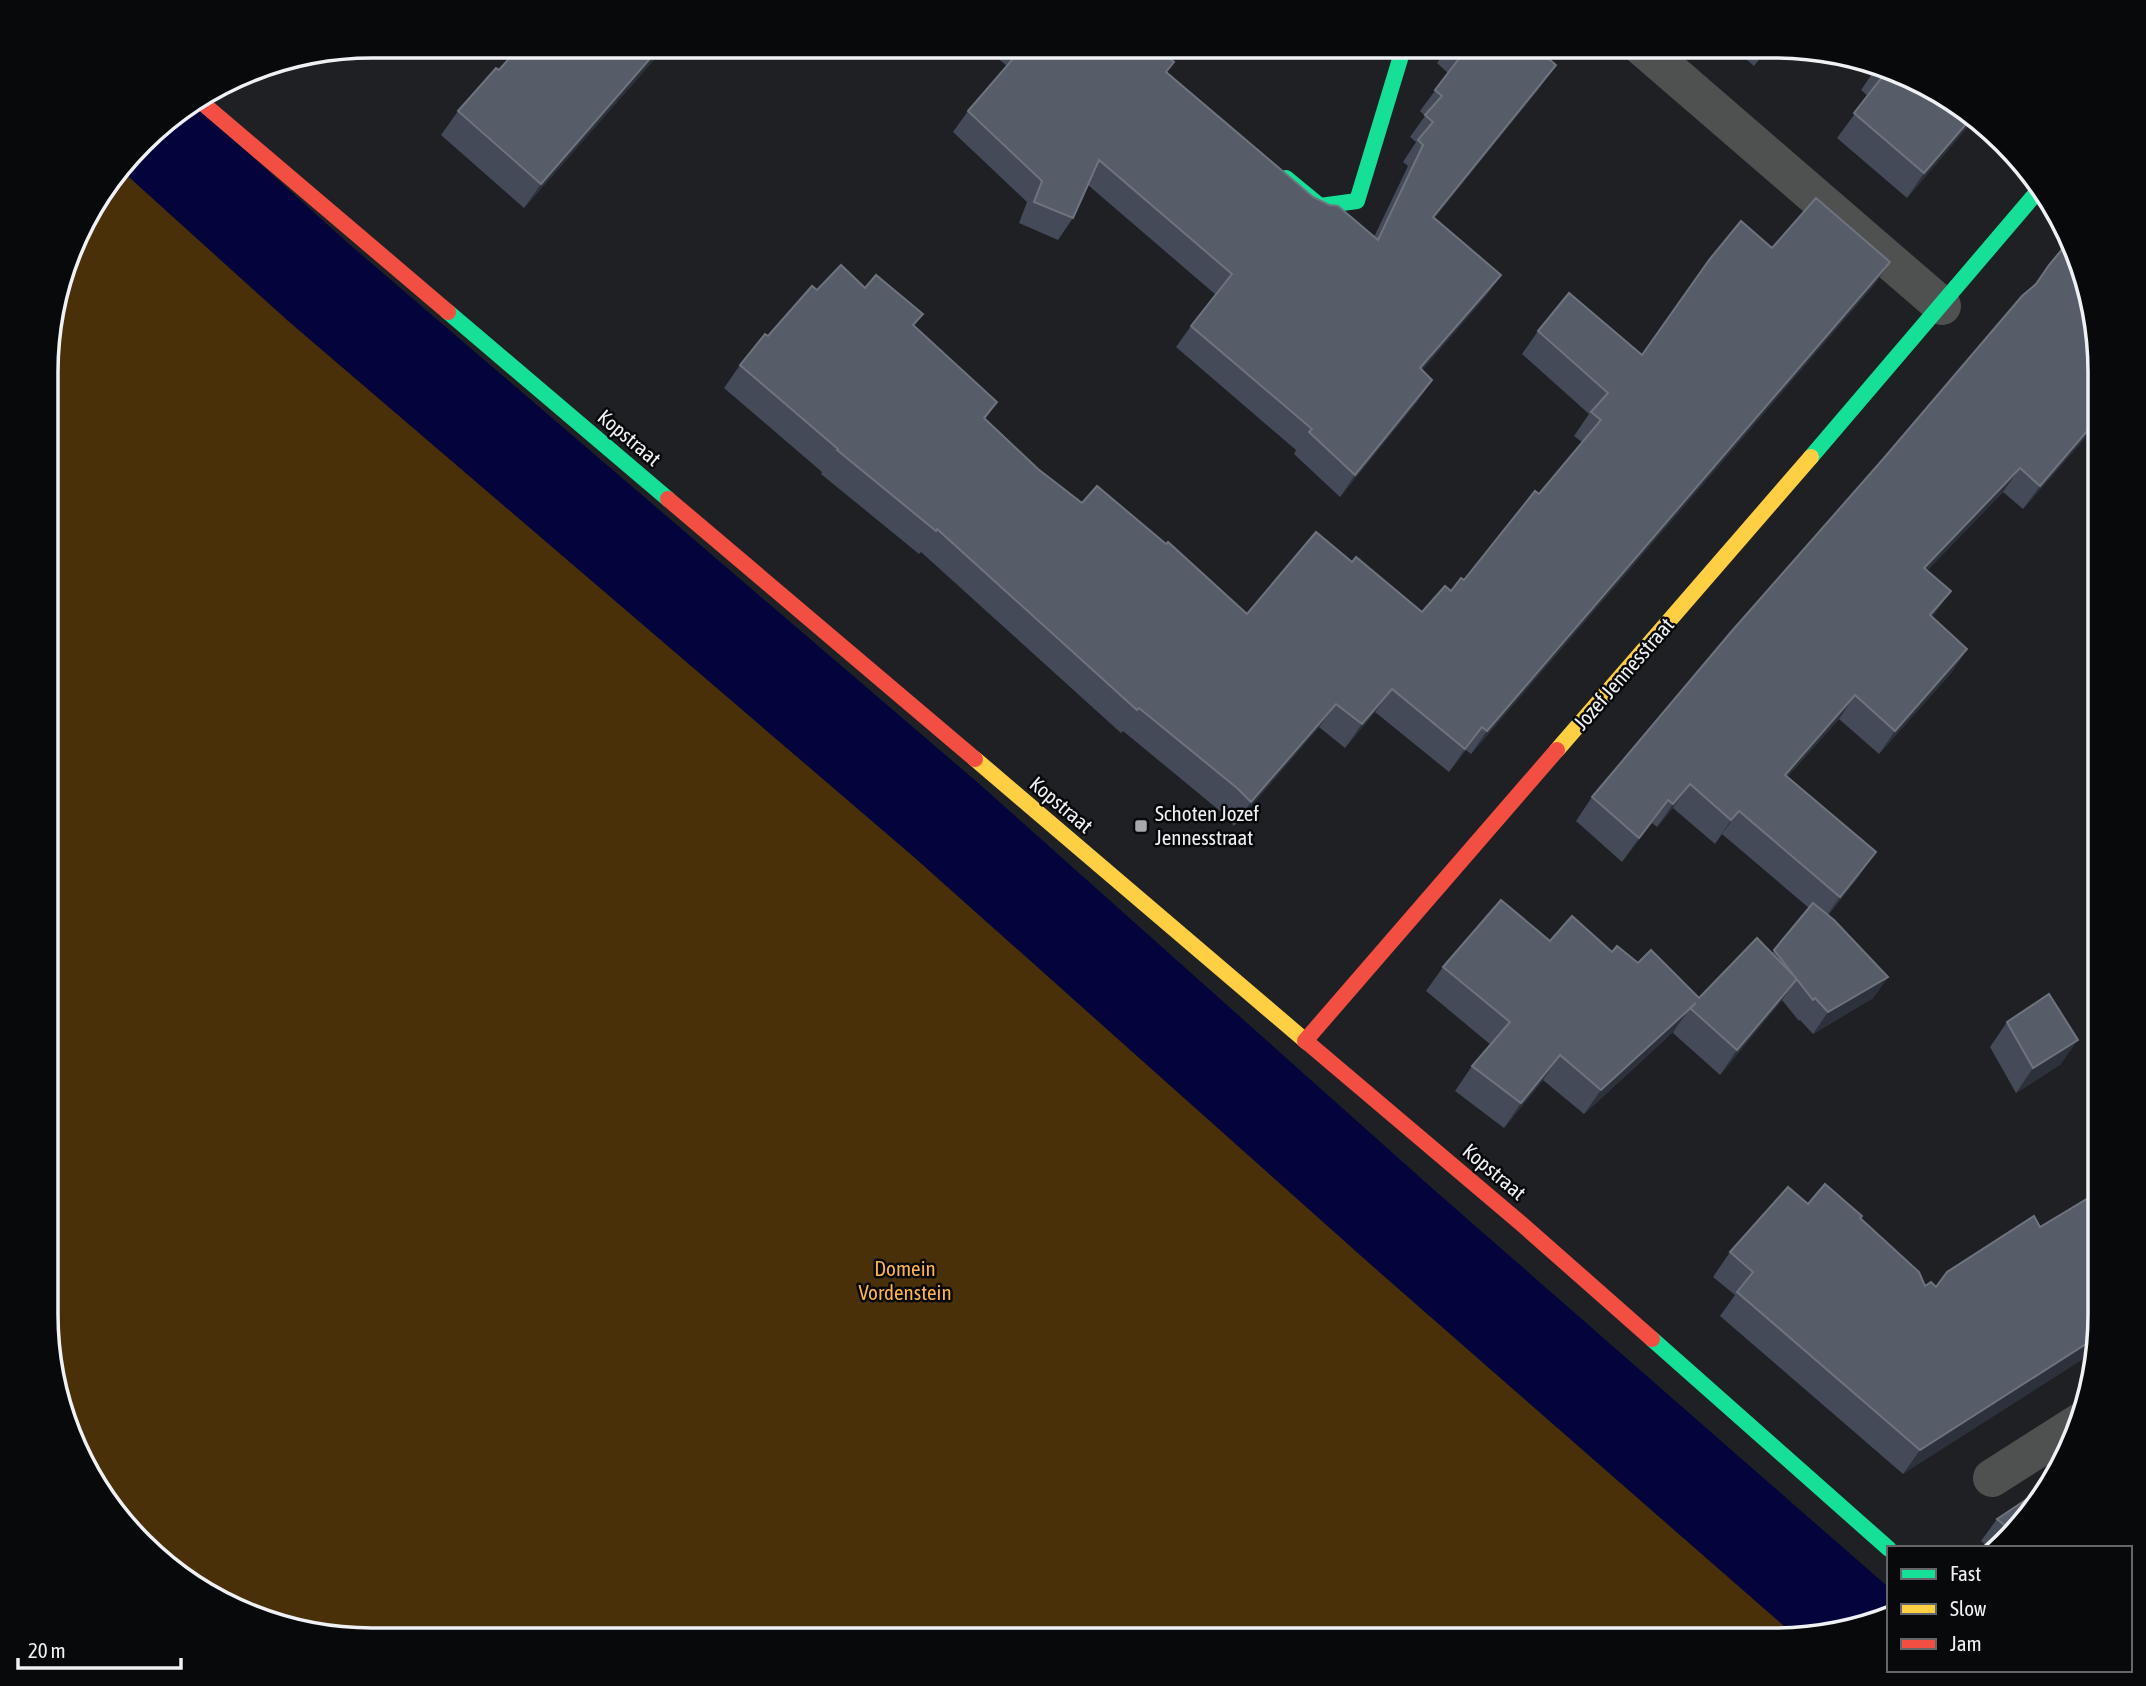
<svg xmlns="http://www.w3.org/2000/svg" width="2146" height="1686" font-family="'Asap Condensed',sans-serif">
<style>
.green{fill:#493009}
.lines{fill:none;stroke-linecap:round;stroke-linejoin:round}
.river{stroke:#04043d;stroke-width:98}
.street{stroke:#4f5050;stroke-width:38}
.fast{stroke:#16e098;stroke-width:16}
.slow{stroke:#ffcf43;stroke-width:16}
.jam{stroke:#f24e42;stroke-width:16}
.wall{fill:#444a57}
.shaded-wall{fill:#2d313b}
.building{fill:#565c68;stroke:#6e737e;stroke-width:2}
.poi-dot{fill:#a6a8ac;stroke:#08090b;stroke-width:2.5}
.labels{text-anchor:middle;stroke-width:5;stroke-linejoin:round;paint-order:stroke}
.street-label{font-size:21px;fill:#eff1f5;stroke:#08090b}
.poi-label{font-size:21px;fill:#eff1f5;stroke:#08090b;text-anchor:start}
.park-label{font-size:21px;fill:#ffb34f;stroke:#08090b}
.rim{fill:none;stroke:#eff1f5;stroke-width:3.5}
</style>
<rect width="100%" height="100%" fill="#1e2023"/>
<polygon class="green" points="148,137 1876,1620 1774,1640 351,1640 247,1616 156,1559 79,1459 46,1336 48,329 89,209"/>
<g class="lines">
<polyline class="river" points="152,132 318,282 946,820 1401,1226 1856,1624"/>
<g class="street">
<polyline points="1641,46 1942,306"/>
<polyline points="1992,1478 2080,1422"/>
</g>
<g class="fast">
<polyline points="1286,178 1320,206 1357,201 1404,46"/>
<polyline points="448,312 668,499"/>
<polyline points="1811,457 2038,191"/>
<polyline points="1652,1339 1889,1549"/>
</g>
<g class="slow">
<polyline points="1557,750 1811,457"/>
<polyline points="975,759 1308,1043"/>
</g>
<g class="jam">
<polyline points="200,101 448,312"/>
<polyline points="668,499 975,759"/>
<polyline points="1305,1041 1557,750"/>
<polyline points="1308,1043 1524,1226 1652,1339"/>
</g>
</g>
<g class="wall">
<polygon points="520,46 666,46 524,208 441,135 458,111 499,70"/>
<polygon points="983,46 1154,46 1167,72 1313,197 1374,237 1408,166 1403,162 1416,142 1410,137 1425,116 1420,111 1448,73 1437,63 1449,46 1534,46 1541,86 1434,218 1501,275 1486,296 1422,370 1432,380 1417,402 1340,497 1294,454 1296,450 1176,347 1191,326 1216,295 1088,185 1073,218 1058,240 1019,223 1027,202 953,132 968,111 1007,66"/>
<polygon points="1731,46 1770,46 1754,66"/>
<polygon points="1878,65 1899,71 1975,118 1907,198 1837,138 1868,96 1861,90"/>
<polygon points="1772,248 1890,262 1874,285 1471,754 1466,750 1449,772 1375,712 1345,748 1319,727 1234,826 1220,811 1123,731 1121,733 921,552 919,554 821,474 822,472 724,388 740,365 768,336 817,290 865,288 914,326 997,402 985,419 1038,469 1082,503 1247,614 1352,562 1422,612 1451,591 1464,580 1539,494 1582,442 1574,436 1589,414 1522,354 1538,331 1642,355"/>
<polygon points="2085,438 2023,509 2003,492 1927,570 1932,617 1967,649 1951,673 1879,754 1839,719 1787,777 1860,875 1828,915 1888,977 1873,998 1813,1034 1800,1020 1799,1021 1782,1000 1720,1075 1673,1033 1674,1031 1584,1114 1543,1080 1504,1128 1455,1091 1472,1066 1491,1045 1426,991 1443,967 1550,941 1612,952 1638,963 1699,998 1772,953 1809,908 1722,834 1715,844 1673,808 1657,827 1652,823 1622,862 1576,821 1592,797 1884,458"/>
<polygon points="2007,1022 2061,1064 2016,1093 1990,1047"/>
<polygon points="1808,1204 1860,1218 1925,1286 1936,1287 2040,1227 2100,1336 1903,1474 1720,1316 1735,1295 1713,1277 1730,1252"/>
<polygon points="1997,1519 2019,1530 1994,1548 1989,1548 1981,1541"/>
</g>
<g class="shaded-wall">
<polygon points="661,46 666,46 524,208 541,184"/>
<polygon points="1556,65 1541,86 1418,239 1433,217"/>
<polygon points="1973,116 1975,118 1907,198 1924,173"/>
<polygon points="1890,262 1874,285 1471,754 1487,731"/>
<polygon points="1501,275 1486,296 1405,390 1420,368"/>
<polygon points="1432,380 1417,402 1340,497 1355,475"/>
<polygon points="2100,416 2085,438 2023,509 2040,486"/>
<polygon points="2020,468 2003,492 1908,591 1924,568"/>
<polygon points="1951,591 1934,615 1914,639 1930,615"/>
<polygon points="1967,649 1951,673 1879,754 1895,731"/>
<polygon points="1392,689 1375,712 1345,748 1362,724"/>
<polygon points="1855,695 1839,719 1768,798 1785,775"/>
<polygon points="1336,704 1319,727 1234,826 1251,802"/>
<polygon points="1482,727 1466,750 1449,772 1465,749"/>
<polygon points="1690,784 1673,808 1657,827 1673,804"/>
<polygon points="1668,800 1652,823 1622,862 1639,838"/>
<polygon points="1739,811 1722,834 1715,844 1731,820"/>
<polygon points="1876,852 1860,875 1823,920 1840,897"/>
<polygon points="1888,977 1873,998 1813,1034 1828,1012"/>
<polygon points="1797,979 1779,1004 1720,1075 1737,1050"/>
<polygon points="1690,1008 1674,1031 1584,1114 1601,1090"/>
<polygon points="2078,1040 2061,1064 2016,1093 2033,1068"/>
<polygon points="1560,1055 1543,1080 1504,1128 1521,1103"/>
<polygon points="2100,1335 2096,1351 1903,1474 1920,1450"/>
</g>
<g class="building">
<polygon points="520,46 661,46 541,184 458,111 496,68 499,70"/>
<polygon points="1023,46 1154,46 1174,62 1166,72 1313,197 1329,205 1338,206 1378,240 1423,145 1418,140 1433,122 1425,115 1442,96 1435,90 1464,52 1457,46 1534,46 1556,65 1433,217 1501,275 1420,368 1432,380 1355,475 1309,432 1312,429 1191,326 1232,274 1099,160 1073,218 1034,202 1042,181 968,111 1024,46"/>
<polygon points="1755,46 1769,46 1763,53"/>
<polygon points="1878,66 1899,71 1973,116 1924,173 1854,113 1886,72"/>
<polygon points="1816,198 1890,262 1487,731 1482,727 1465,749 1392,689 1362,724 1336,704 1251,802 1237,788 1139,708 1137,710 937,529 936,531 837,450 838,449 740,365 765,334 768,336 812,286 817,290 841,265 865,288 876,275 923,314 913,325 997,402 984,418 1038,469 1082,503 1097,486 1166,544 1168,542 1247,614 1316,532 1352,562 1356,557 1422,612 1445,586 1451,591 1461,578 1464,580 1535,491 1539,494 1601,420 1591,412 1608,393 1538,331 1569,293 1642,355 1709,260 1741,221 1772,248"/>
<polygon points="2070,240 2100,371 2100,411 2099,412 2100,416 2040,486 2020,468 1924,568 1951,591 1930,615 1967,649 1895,731 1855,695 1785,775 1876,852 1840,897 1739,811 1731,820 1690,784 1673,804 1668,800 1639,838 1592,797 1731,632 1884,458 2022,296 2036,284 2049,265"/>
<polygon points="1501,900 1550,941 1572,916 1612,952 1617,946 1638,963 1651,950 1699,998 1757,938 1797,979 1737,1050 1690,1008 1696,1003 1601,1090 1560,1055 1521,1103 1472,1066 1510,1022 1443,967"/>
<polygon points="1813,903 1834,920 1888,977 1828,1012 1815,998 1813,1000 1774,950"/>
<polygon points="2049,994 2078,1040 2033,1068 2007,1022"/>
<polygon points="1825,1184 1862,1216 1860,1218 1919,1272 1925,1286 1931,1282 1936,1287 1947,1272 2034,1216 2040,1227 2100,1191 2100,1335 1920,1450 1737,1292 1753,1272 1730,1252 1788,1187 1808,1204"/>
<polygon points="2039,1491 2042,1493 2019,1530 2014,1533 1997,1519"/>
</g>
<rect class="poi-dot" x="1134" y="819" width="14" height="14" rx="3.5"/>
<g class="labels">
<g class="street-label">
<text transform="translate(629 438) rotate(40)" y="7">Kopstraat</text>
<text transform="translate(1624 674) rotate(-49)" y="7">Jozef Jennesstraat</text>
<text transform="translate(1061 805) rotate(40)" y="7">Kopstraat</text>
<text transform="translate(1494 1172) rotate(40)" y="7">Kopstraat</text>
</g>
<g class="poi-label">
<text x="1155" y="821">Schoten Jozef<tspan x="1155" dy="24">Jennesstraat</tspan></text>
</g>
<g class="park-label">
<text x="905" y="1276">Domein<tspan x="905" dy="24">Vordenstein</tspan></text>
</g>
</g>
<path d="M0 0H2146V1686H0ZM372 58H1774A314 314 0 0 1 2088 372V1314A314 314 0 0 1 1774 1628H372A314 314 0 0 1 58 1314V372A314 314 0 0 1 372 58Z" fill="#08090b" fill-rule="evenodd"/>
<path class="rim" d="M372 58H1774A314 314 0 0 1 2088 372V1314A314 314 0 0 1 1774 1628H372A314 314 0 0 1 58 1314V372A314 314 0 0 1 372 58Z"/>
<rect x="1887" y="1546" width="245" height="126" fill="#08090b" stroke="#646669" stroke-width="2"/>
<rect x="1901" y="1569" width="35" height="10" fill="#16e098" stroke="#646669" stroke-width="2"/>
<text x="1950" y="1581" font-size="21" fill="#eff1f5">Fast</text>
<rect x="1901" y="1604" width="35" height="10" fill="#ffcf43" stroke="#646669" stroke-width="2"/>
<text x="1950" y="1616" font-size="21" fill="#eff1f5">Slow</text>
<rect x="1901" y="1639" width="35" height="10" fill="#f24e42" stroke="#646669" stroke-width="2"/>
<text x="1950" y="1651" font-size="21" fill="#eff1f5">Jam</text>
<path d="M18 1658v10h163v-10" fill="none" stroke="#eff1f5" stroke-width="3.5"/>
<text x="28" y="1658" font-size="21" fill="#eff1f5" stroke="#08090b" stroke-width="5" paint-order="stroke">20 m</text>
</svg>
